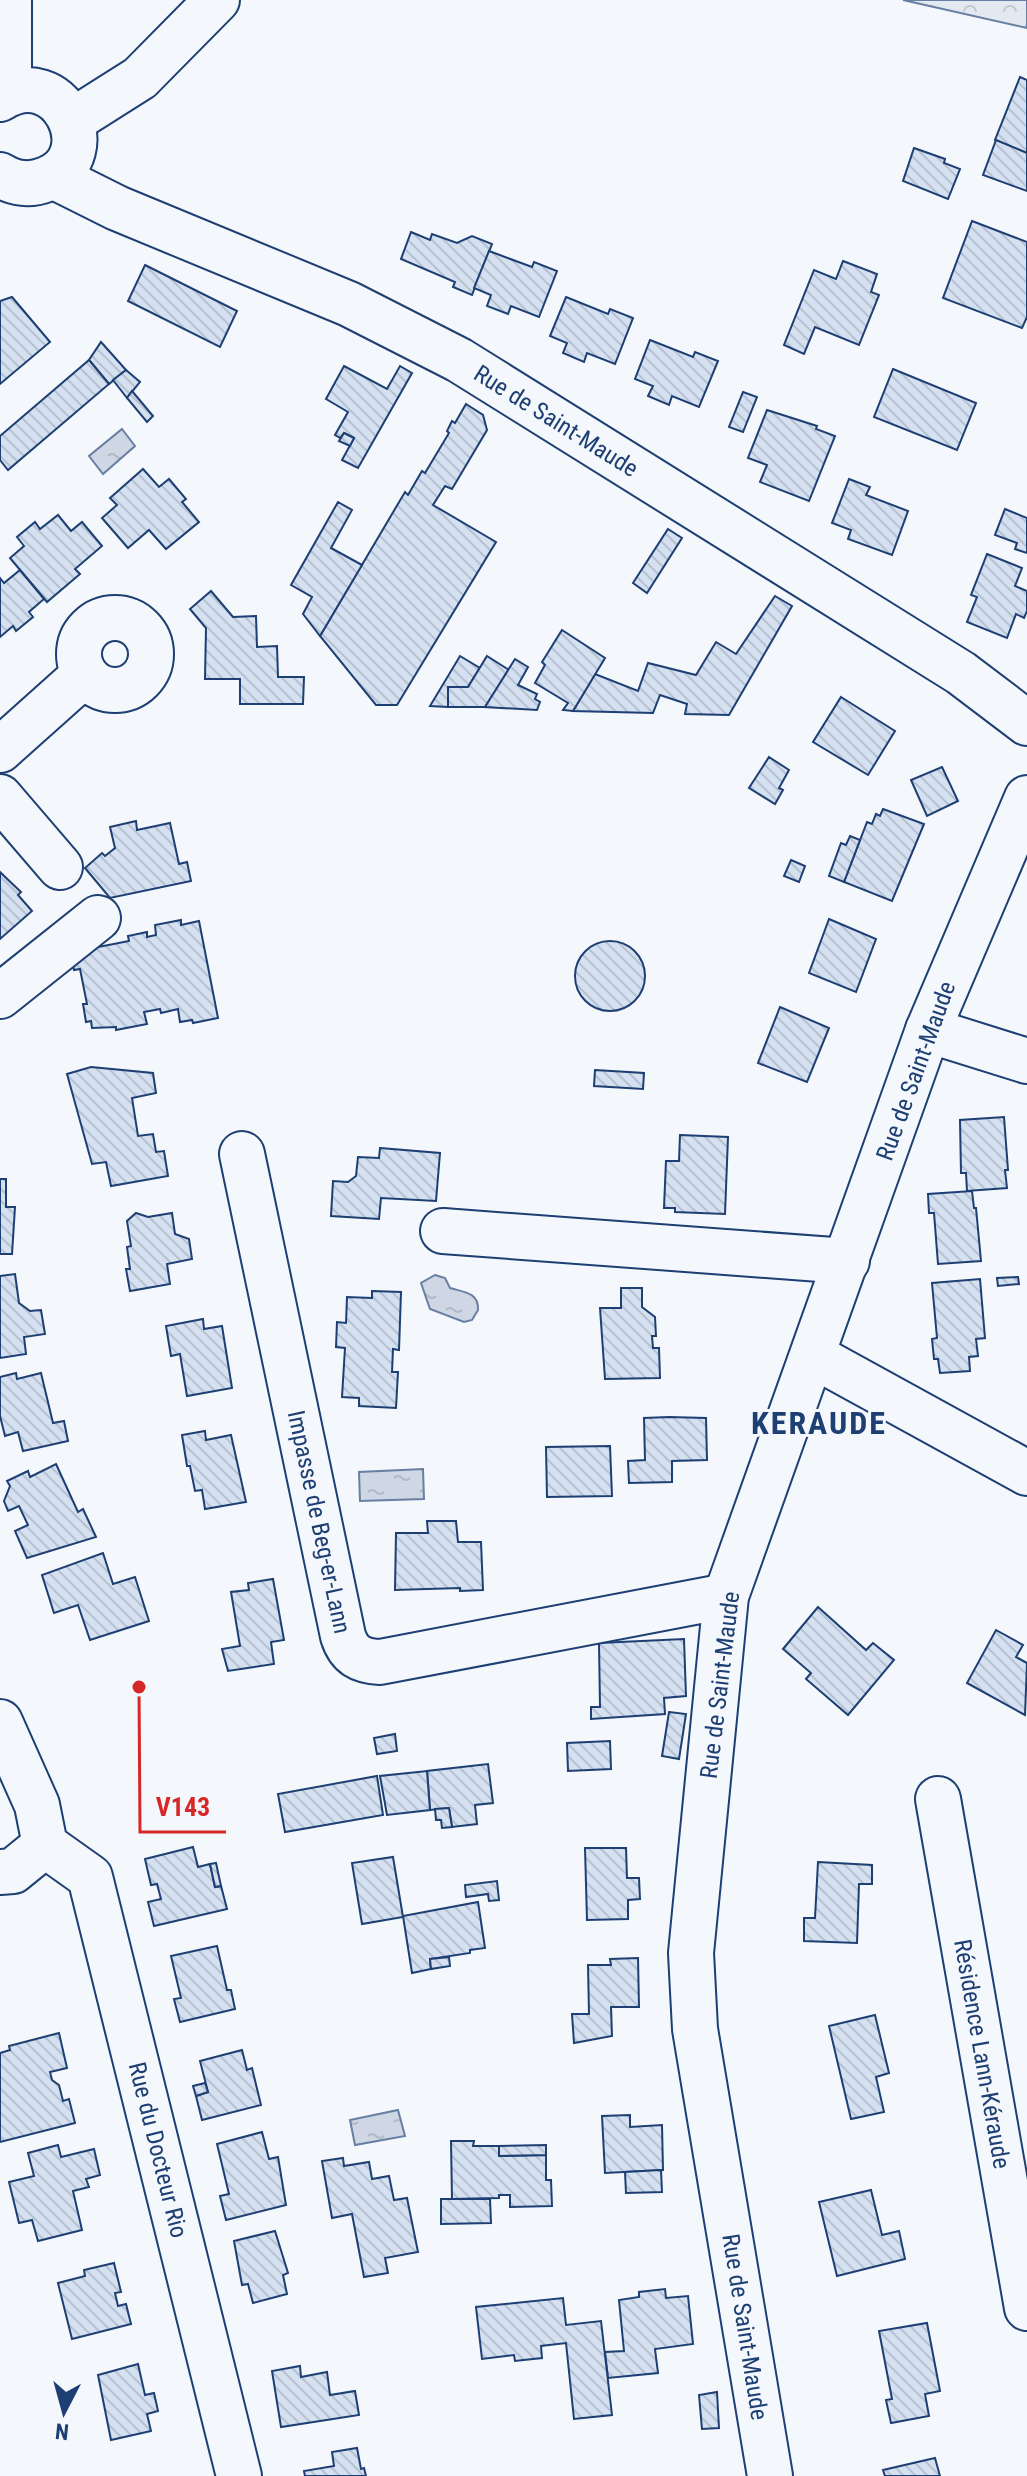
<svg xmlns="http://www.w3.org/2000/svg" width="1027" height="2476" font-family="'Roboto Condensed',sans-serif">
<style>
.forest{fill:url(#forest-crowns);stroke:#687fa3;stroke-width:2}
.water{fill:url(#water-ripples);stroke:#687fa3;stroke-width:2}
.building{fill:url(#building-back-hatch);stroke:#1d3f73;stroke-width:2}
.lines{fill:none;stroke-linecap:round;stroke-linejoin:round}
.minor-casing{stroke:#1d3f73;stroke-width:48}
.minor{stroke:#f4f7fb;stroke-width:44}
.labels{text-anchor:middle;stroke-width:6;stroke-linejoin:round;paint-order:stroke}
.street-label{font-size:24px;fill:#1d3f73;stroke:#f4f7fb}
.district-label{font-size:32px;font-weight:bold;letter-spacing:2px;fill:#1d3f73;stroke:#f4f7fb}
.leader{fill:none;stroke:#d62828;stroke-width:3}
.callout-dot{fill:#d62828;stroke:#f4f7fb;stroke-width:3}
.callout-label{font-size:26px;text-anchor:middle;font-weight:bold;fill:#d62828;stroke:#f4f7fb;stroke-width:6;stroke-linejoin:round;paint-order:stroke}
</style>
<defs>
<pattern id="forest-crowns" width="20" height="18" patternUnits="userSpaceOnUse" patternTransform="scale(2)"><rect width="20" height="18" fill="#e3e9f0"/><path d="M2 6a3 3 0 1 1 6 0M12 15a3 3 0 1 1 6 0" fill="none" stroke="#c2c9d1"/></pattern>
<pattern id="water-ripples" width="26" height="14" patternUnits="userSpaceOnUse" patternTransform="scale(2)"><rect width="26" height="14" fill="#cfd7e4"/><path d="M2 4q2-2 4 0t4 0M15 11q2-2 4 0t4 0" fill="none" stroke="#b1bac7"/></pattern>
<pattern id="building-back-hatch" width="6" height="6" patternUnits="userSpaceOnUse" patternTransform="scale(2)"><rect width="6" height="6" fill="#d5e0f0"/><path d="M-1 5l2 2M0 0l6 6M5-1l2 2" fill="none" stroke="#b6c1d1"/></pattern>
</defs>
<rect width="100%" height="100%" fill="#f4f7fb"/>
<polygon class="forest" points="903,0 1027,0 1027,28"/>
<g class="water">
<polygon points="122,429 135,446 103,474 89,456"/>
<path d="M435,1275L445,1278L450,1288C463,1292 479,1292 478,1310L472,1320L464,1322L430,1309L421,1283Z"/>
<polygon points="423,1469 424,1499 360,1501 359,1472"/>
<polygon points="398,2110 405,2136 355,2145 350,2120"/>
</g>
<g class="building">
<polygon points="1020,77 1027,80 1027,153 995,140"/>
<polygon points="996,140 1027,153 1027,191 983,175"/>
<polygon points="914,148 945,159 944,163 960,169 948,199 903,181"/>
<polygon points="972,221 1027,242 1027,317 1022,328 943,298"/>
<polygon points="411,232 430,240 432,234 457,243 472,236 492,244 472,295 453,287 455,282 401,259"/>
<polygon points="489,251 532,267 534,262 557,271 539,317 511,306 508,314 487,306 491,295 474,288"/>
<polygon points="843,261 877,274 871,292 879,295 859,345 815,327 804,354 784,345 814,270 836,279"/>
<polygon points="145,265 237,311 220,347 128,301"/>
<polygon points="12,297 50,342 0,384 0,301"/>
<polygon points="566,297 608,314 610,309 633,318 615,364 587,353 584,362 563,353 567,343 550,336"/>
<polygon points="650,340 693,357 695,352 718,361 699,407 672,396 669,405 648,396 653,386 635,379"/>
<polygon points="101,342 126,370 109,384 89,360"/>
<polygon points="89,360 109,384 8,470 0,460 0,436"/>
<polygon points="344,366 387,389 400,366 412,373 358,468 342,460 354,438 344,433 340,438 335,435 348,412 326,399"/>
<polygon points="893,369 976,403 957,450 874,417"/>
<polygon points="126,370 140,382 127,398 113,380"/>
<polygon points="132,391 153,416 147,422 127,398"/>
<polygon points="743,392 757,397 743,432 729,427"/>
<polygon points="466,404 483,415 487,430 452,489 445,486 433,505 496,542 397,705 376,705 320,636 405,492 408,495 422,471 425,473 449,433 447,431 452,421 455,423"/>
<polygon points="767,410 817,426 816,429 835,436 809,501 760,482 767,465 748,458"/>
<polygon points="344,433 354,438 350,446 339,441"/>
<polygon points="143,469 159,487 169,479 186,499 182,502 199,522 166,549 149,530 128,548 102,518 117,505 110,498"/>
<polygon points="849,479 870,487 866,495 908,511 892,555 848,539 851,530 832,523"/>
<polygon points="338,502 352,510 331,548 362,565 320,636 303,614 312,597 291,585"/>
<polygon points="1005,509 1027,518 1027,553 1015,549 1017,543 995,535"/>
<polygon points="58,515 71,531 82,522 102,546 75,569 80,574 47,602 10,558 24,546 17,537 35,522 40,529"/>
<polygon points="668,529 682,538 647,593 633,583"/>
<polygon points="987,554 1022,568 1015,586 1027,591 1027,611 1024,618 1016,614 1007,638 967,622 977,597 971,595"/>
<polygon points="20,570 44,599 29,612 33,617 16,631 13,626 0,637 0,578 4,583"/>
<polygon points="211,591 233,617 256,616 257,647 277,646 278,677 304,677 303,704 240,704 240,679 205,679 206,628 190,609"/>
<polygon points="775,596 792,606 729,715 685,714 687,704 660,695 653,713 573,711 595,674 638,691 648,663 696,675 716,642 736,654"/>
<polygon points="562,630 605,658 573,711 563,710 568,703 535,683 545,665 542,662"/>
<polygon points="460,656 480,668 468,687 448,687 448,707 430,706"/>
<polygon points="487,656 509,670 485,707 448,707 448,687 468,687"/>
<polygon points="515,659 528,667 518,685 537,694 535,699 540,702 537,710 485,707"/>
<polygon points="841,697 895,731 868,775 813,742"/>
<polygon points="769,757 789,770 779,788 783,790 775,804 749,788"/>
<polygon points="942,767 958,801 927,816 911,780"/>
<polygon points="883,809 924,824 892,901 844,882 867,822 872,824 876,814 880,816"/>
<polygon points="136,821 137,830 170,823 179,864 187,862 191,881 110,898 85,868 102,853 105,856 115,848 110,827"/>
<polygon points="850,836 860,840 844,882 829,876 841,843 846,845"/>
<polygon points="791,860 805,866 799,882 784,876"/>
<polygon points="0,872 21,892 18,895 32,911 0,939"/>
<polygon points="829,919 876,939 856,992 809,973"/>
<polygon points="181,920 181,925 199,921 218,1018 193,1023 192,1020 180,1022 178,1009 161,1013 160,1009 144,1012 147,1024 116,1030 116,1027 92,1028 91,1021 86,1022 83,1004 87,1004 80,969 74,970 71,956 78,951 129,941 128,936 147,932 147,937 156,935 155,925"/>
<circle cx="610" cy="976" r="35"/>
<polygon points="780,1007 829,1028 807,1082 758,1063"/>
<polygon points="91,1067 153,1073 156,1093 132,1098 138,1136 153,1134 156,1152 164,1151 168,1176 111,1186 106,1162 92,1164 67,1074"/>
<polygon points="595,1070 644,1073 643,1089 594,1086"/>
<polygon points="1004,1117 1008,1170 1005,1170 1007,1188 967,1191 966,1173 961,1173 960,1120"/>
<polygon points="680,1135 728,1137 725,1214 675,1212 675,1208 664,1208 666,1161 679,1161"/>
<polygon points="380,1148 440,1153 436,1201 381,1198 379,1219 331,1216 333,1181 348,1182 356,1176 358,1157 379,1158"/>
<polygon points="0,1179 6,1179 6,1207 15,1207 12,1254 0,1254"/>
<polygon points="972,1191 974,1208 976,1208 981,1261 938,1264 934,1213 929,1213 928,1194"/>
<polygon points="136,1213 148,1217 172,1213 175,1234 189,1239 192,1259 167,1264 170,1284 130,1291 126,1269 130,1269 127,1247 131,1246 127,1221"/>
<polygon points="15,1274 19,1303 30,1311 41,1310 45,1334 24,1337 26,1354 0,1358 0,1276"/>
<polygon points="1018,1277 1019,1284 998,1286 997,1278"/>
<polygon points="980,1279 985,1338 976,1339 978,1356 969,1357 970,1371 940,1373 938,1359 934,1359 932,1339 937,1338 932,1283"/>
<polygon points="621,1288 642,1288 642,1307 655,1317 656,1336 652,1336 653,1348 659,1348 660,1378 605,1379 600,1308 621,1308"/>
<polygon points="372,1291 401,1292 399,1350 393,1349 392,1372 398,1372 396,1408 359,1406 359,1398 342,1397 345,1348 336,1347 337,1322 346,1323 347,1297 372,1298"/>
<polygon points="203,1319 204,1329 222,1326 232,1388 187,1396 180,1354 171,1356 166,1326"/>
<polygon points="16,1373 17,1379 41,1373 53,1423 64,1421 68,1441 23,1451 18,1432 5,1436 0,1416 0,1377"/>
<polygon points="669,1417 706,1418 707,1460 672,1461 672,1482 629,1483 628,1461 645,1460 644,1418"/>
<polygon points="205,1431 206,1440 231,1435 246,1502 205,1509 202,1490 195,1491 190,1466 187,1466 182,1435"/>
<polygon points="610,1446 612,1496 547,1497 546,1447"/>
<polygon points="56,1464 78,1512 83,1509 96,1537 27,1558 15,1531 28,1525 19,1506 8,1511 4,1501 10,1486 7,1481 28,1471 30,1477"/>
<polygon points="427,1521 456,1521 458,1542 481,1542 483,1590 460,1591 460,1588 395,1590 396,1533 428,1533"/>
<polygon points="103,1553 113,1584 135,1577 149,1621 90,1640 78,1605 54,1613 42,1575"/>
<polygon points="273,1579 284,1640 271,1642 274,1664 228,1671 222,1649 240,1646 231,1592 249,1590 248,1583"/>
<polygon points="818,1607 866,1650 873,1643 894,1660 848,1715 806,1679 811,1673 783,1649"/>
<polygon points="996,1630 1023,1645 1016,1657 1027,1663 1025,1715 967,1683"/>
<polygon points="684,1639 686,1696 664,1698 665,1714 591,1719 591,1707 600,1707 599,1643"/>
<polygon points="669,1712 686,1714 679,1759 662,1756"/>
<polygon points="395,1734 397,1751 377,1754 374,1738"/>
<polygon points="610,1741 611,1769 568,1771 567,1743"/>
<polygon points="488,1764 493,1803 475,1805 477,1824 452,1827 449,1808 430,1810 427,1771"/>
<polygon points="427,1771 430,1810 387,1815 380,1776"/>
<polygon points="377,1776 383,1815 285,1832 278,1794"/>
<polygon points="449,1808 452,1827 442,1828 441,1820 436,1820 435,1809"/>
<polygon points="193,1847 198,1867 210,1864 215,1887 221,1886 227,1909 154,1926 148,1902 161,1899 157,1884 151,1885 145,1859"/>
<polygon points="585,1848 626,1848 627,1878 639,1878 640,1899 628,1900 628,1919 587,1920"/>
<polygon points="393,1857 403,1917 362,1924 352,1863"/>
<polygon points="818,1862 872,1865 872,1884 859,1884 857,1943 804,1941 804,1918 815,1918"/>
<polygon points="216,1863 221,1886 215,1887 210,1864"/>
<polygon points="497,1881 499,1900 489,1901 488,1894 466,1897 465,1885"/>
<polygon points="478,1902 485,1948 470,1950 470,1953 430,1959 431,1969 412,1973 403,1916"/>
<polygon points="217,1946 227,1990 231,1990 235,2009 180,2022 174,1999 181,1998 171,1956"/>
<polygon points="449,1957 450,1966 431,1969 430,1959"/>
<polygon points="638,1958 639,2007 611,2007 612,2036 574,2043 572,2014 589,2014 588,1965 611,1965 610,1959"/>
<polygon points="875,2015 889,2073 876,2077 884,2112 851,2119 829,2026"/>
<polygon points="59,2033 67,2068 50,2072 52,2080 59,2085 63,2101 69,2099 75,2123 0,2142 0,2053 10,2050 9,2046"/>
<polygon points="242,2050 247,2070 252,2068 261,2105 202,2120 196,2096 208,2092 200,2061"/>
<polygon points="205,2083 208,2092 196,2096 193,2086"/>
<polygon points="630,2115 630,2127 662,2125 663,2170 605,2173 602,2116"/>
<polygon points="262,2132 269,2159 278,2157 286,2205 226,2220 220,2196 229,2194 217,2144"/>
<polygon points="451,2141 474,2141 473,2146 499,2146 499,2156 546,2155 546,2180 551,2180 552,2206 510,2207 510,2195 499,2195 499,2198 452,2199"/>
<polygon points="58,2145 61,2157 94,2149 100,2175 86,2179 89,2187 73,2191 82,2230 38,2241 32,2220 19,2223 9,2182 34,2176 28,2153"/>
<polygon points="546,2145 546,2155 499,2156 499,2146"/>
<polygon points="343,2158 344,2166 369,2162 372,2179 389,2176 394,2200 407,2198 418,2252 385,2258 388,2273 364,2277 352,2214 332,2218 322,2161"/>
<polygon points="661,2170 662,2192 626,2193 625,2172"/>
<polygon points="871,2190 882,2235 899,2231 905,2259 837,2276 819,2202"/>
<polygon points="441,2199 490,2199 491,2223 441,2224"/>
<polygon points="275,2231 288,2273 283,2275 287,2294 253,2303 248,2284 242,2285 234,2241"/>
<polygon points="114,2263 121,2292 115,2293 118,2306 126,2304 131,2324 72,2339 58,2283 85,2276 84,2270"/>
<polygon points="665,2289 666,2298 688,2296 693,2344 655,2349 658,2373 608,2378 605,2352 624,2351 619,2300 639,2297 639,2292"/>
<polygon points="563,2298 566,2325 601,2321 612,2415 574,2419 566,2343 541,2346 542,2358 515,2361 514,2355 482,2359 476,2307"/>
<polygon points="927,2323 940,2391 925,2394 929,2416 891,2423 886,2400 892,2399 879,2331"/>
<polygon points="138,2364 145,2395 154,2393 158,2411 147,2414 151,2431 111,2440 98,2375"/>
<polygon points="300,2366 301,2377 327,2372 330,2395 355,2391 359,2415 281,2427 272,2371"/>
<polygon points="717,2392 719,2428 702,2429 699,2395"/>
<polygon points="357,2448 361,2469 364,2468 366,2476 305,2476 304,2471 334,2466 332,2452"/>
<polygon points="935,2458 940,2476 885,2476 883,2470"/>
</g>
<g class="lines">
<g class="minor-casing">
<g id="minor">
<polyline points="9,0 9,93"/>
<path d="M0,99C60,61 106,155 47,179C30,186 15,184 0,175"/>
<polyline points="72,121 140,78 217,0"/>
<polyline points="53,176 117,208 349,304 459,360 961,673 1027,723"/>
<circle cx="115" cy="654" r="36"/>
<polyline points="0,750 85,674"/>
<polyline points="0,797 60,867"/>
<polyline points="0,996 98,918"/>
<polyline points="928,1030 1027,1061"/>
<path d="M242,1154L343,1636C349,1655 360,1661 380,1662L726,1596"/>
<polyline points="443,1231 847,1261"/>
<polyline points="814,1356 1027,1473"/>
<polyline points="0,1722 37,1805 45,1845 90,1877 239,2476"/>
<polyline points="938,1799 1027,2308"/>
<polyline points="0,1872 13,1871 45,1845"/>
<polyline points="770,2476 695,2029 691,1953 726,1596 928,1030 1027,798"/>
</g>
</g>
<use href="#minor" class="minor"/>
</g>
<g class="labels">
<g class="street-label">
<text transform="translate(556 421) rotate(32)" y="8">Rue de Saint-Maude</text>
<text transform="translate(916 1071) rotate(-70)" y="8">Rue de Saint-Maude</text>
<text transform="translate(319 1522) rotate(78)" y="8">Impasse de Beg-er-Lann</text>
<text transform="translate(720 1685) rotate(-83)" y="8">Rue de Saint-Maude</text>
<text transform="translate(982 2054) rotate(80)" y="8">Résidence Lann-Kéraude</text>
<text transform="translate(158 2150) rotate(76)" y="8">Rue du Docteur Rio</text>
<text transform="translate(745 2327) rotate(81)" y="8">Rue de Saint-Maude</text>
</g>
<g class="district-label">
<text x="819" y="1434">KERAUDE</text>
</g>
</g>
<path class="leader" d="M139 1687L140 1832H226"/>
<circle class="callout-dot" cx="139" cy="1687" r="8"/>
<g class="callout-label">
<text x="183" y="1816">V143</text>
</g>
<g transform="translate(64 2412) rotate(186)" stroke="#f4f7fb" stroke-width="6" paint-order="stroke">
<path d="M0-6L14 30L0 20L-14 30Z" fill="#1d3f73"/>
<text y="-12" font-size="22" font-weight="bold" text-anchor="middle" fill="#1d3f73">N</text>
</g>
</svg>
